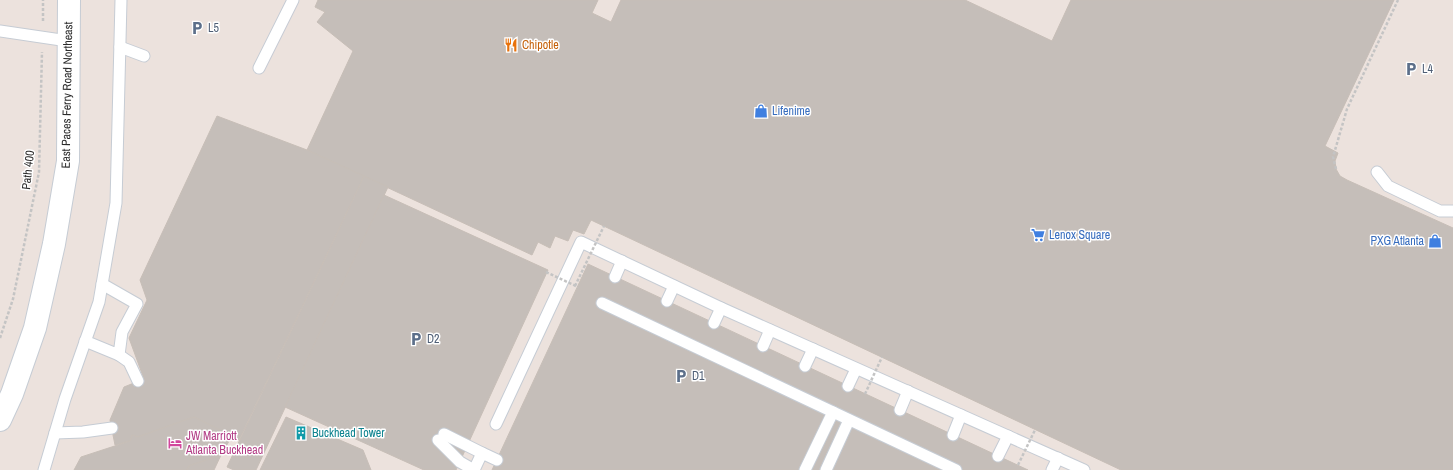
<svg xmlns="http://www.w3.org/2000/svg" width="1453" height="470" font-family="'Archivo Narrow',sans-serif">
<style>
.building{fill:#c5beb9;stroke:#c7beb7}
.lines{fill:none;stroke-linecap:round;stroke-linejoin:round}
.lane-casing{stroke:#c6ccd4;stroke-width:13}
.secondary-casing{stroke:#c6ccd4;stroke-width:24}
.path{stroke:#c4c4c4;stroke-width:2.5;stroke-dasharray:3 2;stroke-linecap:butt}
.lane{stroke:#fff;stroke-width:11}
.secondary{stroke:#fff;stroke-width:22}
.path-bridge{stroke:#c4c4c4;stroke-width:2.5;stroke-dasharray:3 2;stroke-linecap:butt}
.labels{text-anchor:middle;stroke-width:3;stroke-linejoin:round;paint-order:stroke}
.service-label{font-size:12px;fill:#4e5e75;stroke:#fff;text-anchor:start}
.food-label{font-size:12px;fill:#c56008;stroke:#fff;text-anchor:start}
.street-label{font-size:12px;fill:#2b2b2b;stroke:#fff}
.shop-label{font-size:12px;fill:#366cbe;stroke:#fff;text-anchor:start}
.culture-label{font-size:12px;fill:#0d838f;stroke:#fff;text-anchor:start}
.hotel-label{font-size:12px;fill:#b23c85;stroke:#fff;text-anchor:start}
</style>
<rect width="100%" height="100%" fill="#ece2dd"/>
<g class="building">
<polygon points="318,0 598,0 592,13 611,22 621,0 965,0 1052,41 1071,0 1394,0 1325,146 1338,153 1335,161 1336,169 1340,176 1347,180 1453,228 1453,470 1121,470 591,220 584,234 573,230 568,241 555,236 550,248 538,242 532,255 307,150 353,51 317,22 325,12 315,7"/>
<polygon points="217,116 307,150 364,176 239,440 194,417 138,437 132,435 130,441 115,445 110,420 124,387 144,379 129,338 147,300 140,280"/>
<polygon points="364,176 388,187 256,470 234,470 227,467"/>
<polygon points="384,195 548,270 456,470 424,470 285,407"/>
<polygon points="588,264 1028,470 492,470"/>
<polygon points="194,417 232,436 221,455 189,466 187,470 74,470 81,457 130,441 132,435 138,437"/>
<polygon points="286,417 363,450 371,470 260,470"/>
<polygon points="221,455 214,470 187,470 189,466"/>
</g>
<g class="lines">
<g class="lane-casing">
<g id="lane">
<polyline points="0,31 68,41"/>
<polyline points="120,47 144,56"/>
<polyline points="259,68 293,0"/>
<polyline points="1377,172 1388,186 1440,211 1453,211"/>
<polyline points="615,277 622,261"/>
<polyline points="667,301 674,286"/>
<polyline points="602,303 956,470"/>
<polyline points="714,323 721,308"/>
<polyline points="85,341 119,355 122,332 137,304 102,284"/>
<polyline points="763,346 770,330"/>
<polyline points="119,355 129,362 138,381"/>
<polyline points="805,366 813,349"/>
<polyline points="848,386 856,369"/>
<polyline points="900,410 908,391"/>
<polyline points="496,424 581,242 721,308 1084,470"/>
<polyline points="55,433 83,432 112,428"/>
<polyline points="444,434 482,453"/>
<polyline points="953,435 961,415"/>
<polyline points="438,440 460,462 474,470"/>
<polyline points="998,456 1008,436"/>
<polyline points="44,470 65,399 99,302 116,203 121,0"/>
<polyline points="474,470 482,453 497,460"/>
<polyline points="805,470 833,412"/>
<polyline points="826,470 849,420"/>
<polyline points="1052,470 1058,458"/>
</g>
</g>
<g class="secondary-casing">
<polyline id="secondary" points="0,420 12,394 35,328 54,244 68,161 69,0"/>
</g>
<g class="path">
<polyline points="43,21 43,0"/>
<polyline points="1336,169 1333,157 1347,109 1398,0"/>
<polyline points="0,338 13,299 39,172 42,52"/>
</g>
<use href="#lane" class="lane"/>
<use href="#secondary" class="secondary"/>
<g class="path-bridge">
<polyline points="546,272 578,287"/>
<polyline points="575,286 604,226"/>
<polyline points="865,394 882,357"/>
<polyline points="1018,465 1035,430"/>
</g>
</g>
<defs>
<g id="parking-bare" transform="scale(1.08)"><path d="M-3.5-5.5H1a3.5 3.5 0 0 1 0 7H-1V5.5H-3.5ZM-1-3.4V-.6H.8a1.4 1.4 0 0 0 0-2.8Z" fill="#5c6f8a" stroke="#fff" stroke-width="2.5" paint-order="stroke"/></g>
<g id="restaurant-bare" transform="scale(1.08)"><path d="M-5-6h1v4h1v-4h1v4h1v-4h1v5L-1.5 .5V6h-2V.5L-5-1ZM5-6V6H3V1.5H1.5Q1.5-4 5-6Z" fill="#e8710a" stroke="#fff" stroke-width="2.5" paint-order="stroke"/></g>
<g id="shop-bare" transform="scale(1.08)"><path d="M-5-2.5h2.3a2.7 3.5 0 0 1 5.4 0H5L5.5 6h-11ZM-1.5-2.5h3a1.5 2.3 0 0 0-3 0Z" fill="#3f7fe0" stroke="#fff" stroke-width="2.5" paint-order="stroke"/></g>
<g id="supermarket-bare" transform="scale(1.08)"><path d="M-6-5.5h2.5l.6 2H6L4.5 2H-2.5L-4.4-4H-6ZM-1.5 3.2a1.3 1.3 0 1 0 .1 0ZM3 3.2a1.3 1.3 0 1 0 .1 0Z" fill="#3f7fe0" stroke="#fff" stroke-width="2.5" paint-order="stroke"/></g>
<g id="building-bare" transform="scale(1.08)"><path d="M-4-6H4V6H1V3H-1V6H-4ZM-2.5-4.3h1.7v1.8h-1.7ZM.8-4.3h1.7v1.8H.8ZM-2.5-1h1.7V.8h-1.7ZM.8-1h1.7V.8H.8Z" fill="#0f9aa8" stroke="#fff" stroke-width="2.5" paint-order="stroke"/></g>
<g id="hotel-bare" transform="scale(1.08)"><path d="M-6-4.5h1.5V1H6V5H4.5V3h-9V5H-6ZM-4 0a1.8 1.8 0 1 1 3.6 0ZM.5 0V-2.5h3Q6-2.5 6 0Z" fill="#d1479c" stroke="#fff" stroke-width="2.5" paint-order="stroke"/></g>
</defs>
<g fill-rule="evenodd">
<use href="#parking-bare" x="197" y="28"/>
<use href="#restaurant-bare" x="511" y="45"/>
<use href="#parking-bare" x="1411" y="69"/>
<use href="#shop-bare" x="761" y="111"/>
<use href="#supermarket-bare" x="1038" y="235"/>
<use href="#shop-bare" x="1435" y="241"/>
<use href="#parking-bare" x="416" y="339"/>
<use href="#parking-bare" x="681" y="376"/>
<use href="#building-bare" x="301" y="433"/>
<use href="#hotel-bare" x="175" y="443"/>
</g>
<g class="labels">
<g class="service-label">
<text x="208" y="32">L5</text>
<text x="1422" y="73">L4</text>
<text x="427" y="343">D2</text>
<text x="692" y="380">D1</text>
</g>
<g class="food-label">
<text x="522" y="49">Chipotle</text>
</g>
<g class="street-label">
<text transform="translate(67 95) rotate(-89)" y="4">East Paces Ferry Road Northeast</text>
<text transform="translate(28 170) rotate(-84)" y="4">Path 400</text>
</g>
<g class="shop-label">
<text x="772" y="115">Lifenime</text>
<text x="1049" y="239">Lenox Square</text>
<text x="1424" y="245" text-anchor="end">PXG Atlanta</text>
</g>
<g class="culture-label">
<text x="312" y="437">Buckhead Tower</text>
</g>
<g class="hotel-label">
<text x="186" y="440">JW Marriott<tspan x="186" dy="14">Atlanta Buckhead</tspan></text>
</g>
</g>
</svg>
